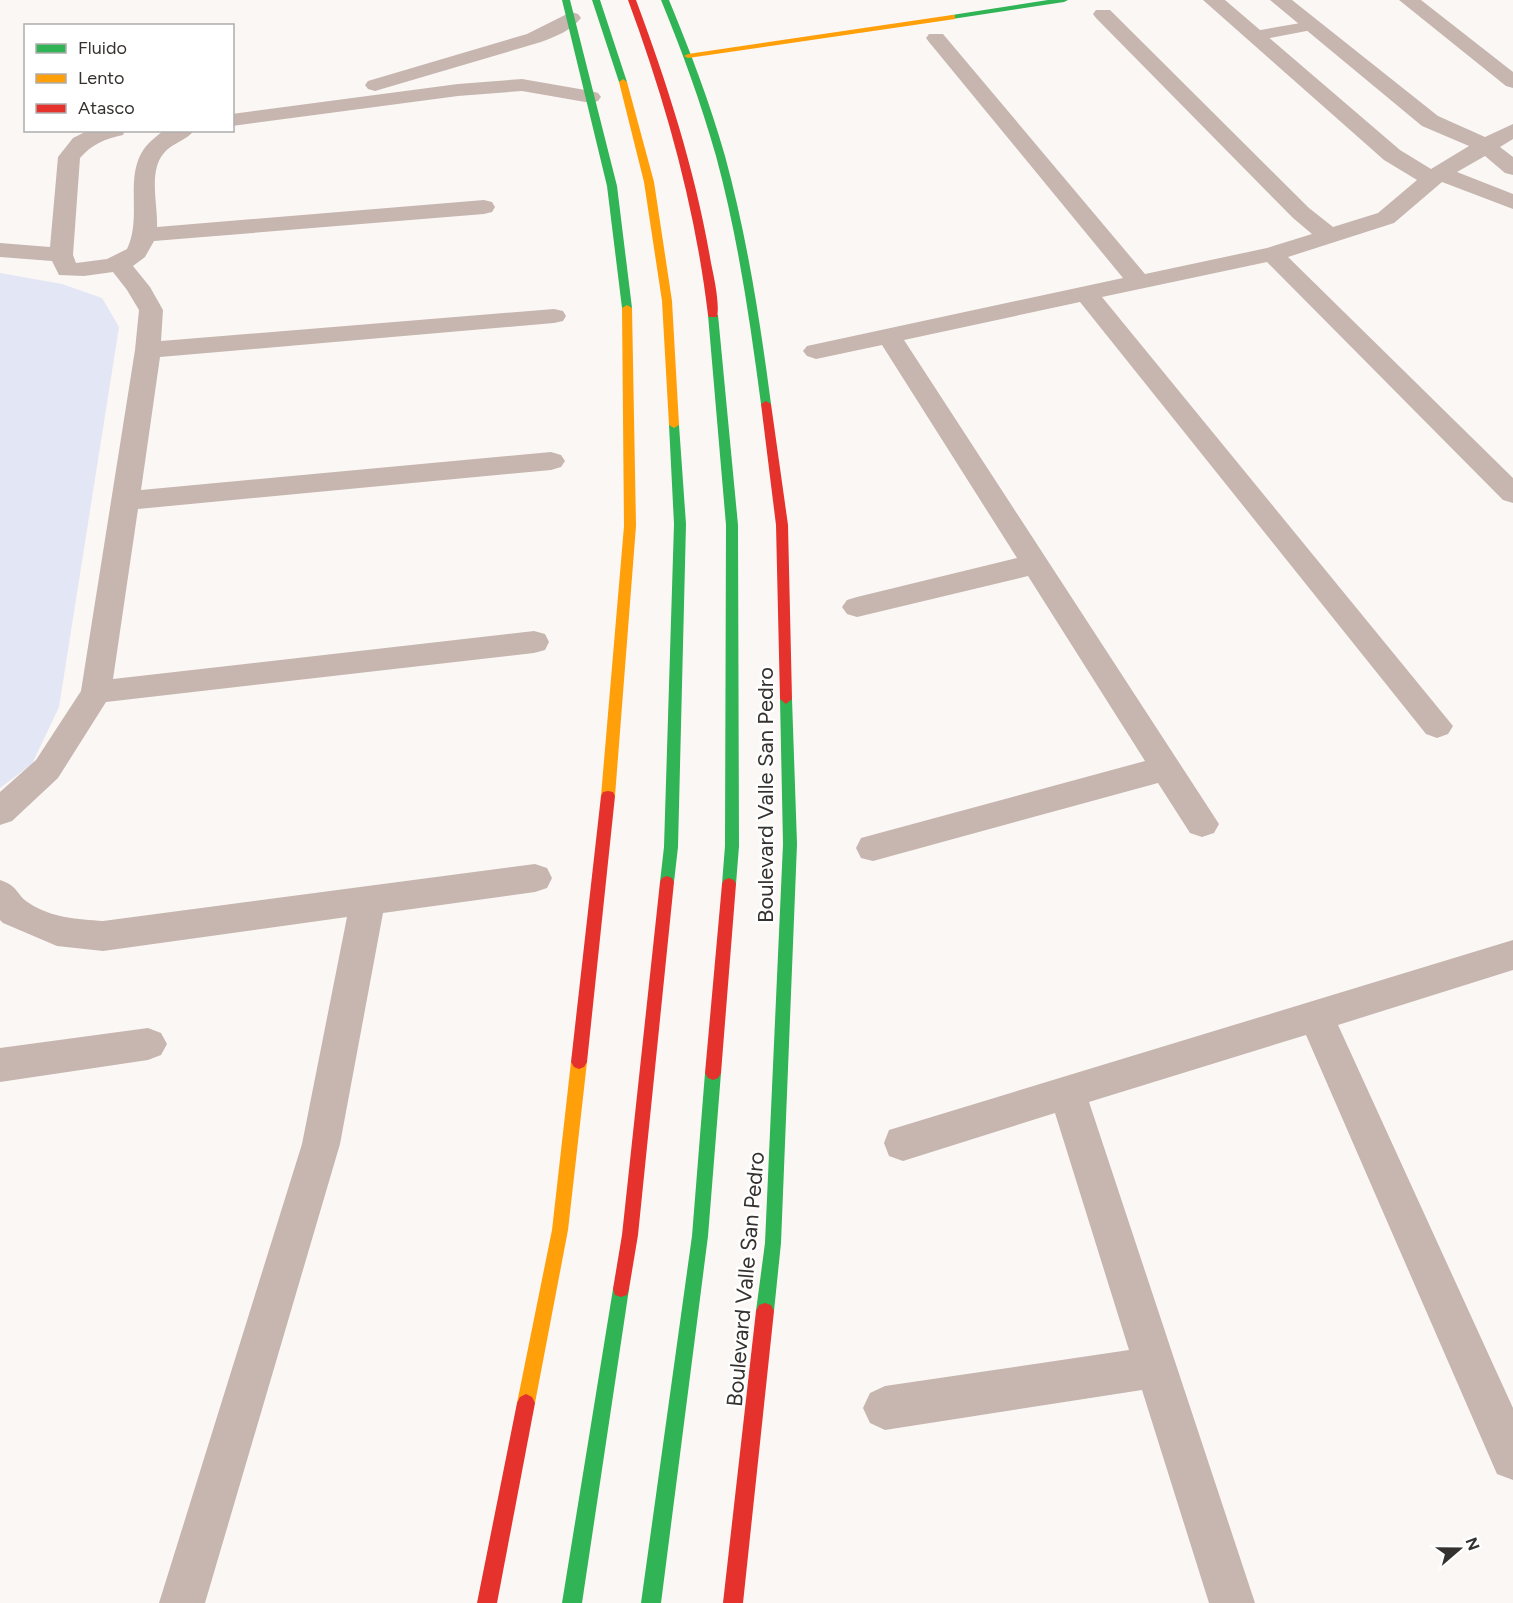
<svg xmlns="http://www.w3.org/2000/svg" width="1513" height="1603" font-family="Figtree,sans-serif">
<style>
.green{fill:#e3e6f4}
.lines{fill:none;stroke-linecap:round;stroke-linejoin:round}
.lane{fill:#c6b6af;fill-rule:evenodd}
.street{fill:#c6b6af;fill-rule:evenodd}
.fast{fill:#30b455;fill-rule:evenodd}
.slow{fill:#ff9f0a;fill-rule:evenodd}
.jam{fill:#e5322d;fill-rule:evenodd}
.labels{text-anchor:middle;stroke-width:5;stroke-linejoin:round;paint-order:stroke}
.street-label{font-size:22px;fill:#35312f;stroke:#fff}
</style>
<rect width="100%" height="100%" fill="#fbf7f5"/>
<polygon class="green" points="0,273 62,284 102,298 119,327 59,707 32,764 0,788"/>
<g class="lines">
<polygon class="lane" points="1312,21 1317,23 1320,26 1317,29 1255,41 1247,36 1255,31"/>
<g class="street">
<polygon points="1203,0 1225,0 1400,150 1431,169 1469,146 1422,126 1270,0 1292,0 1438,116 1485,137 1513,124 1513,139 1500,147 1513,157 1513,175 1505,173 1485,156 1457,172 1513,194 1513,209 1442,182 1394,223 1288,257 1513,478 1513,503 1503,500 1267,262 1102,297 1453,726 1448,734 1437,738 1426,734 1080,302 904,340 1219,824 1214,833 1202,837 1190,833 1158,783 873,861 861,858 856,848 861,838 1145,761 1028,576 857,617 847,614 842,607 847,600 857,597 1017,558 882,345 816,359 807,356 803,351 807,346 1123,278 929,42 926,38 929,34 943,34 1145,274 1267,248 1312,234 1293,218 1096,18 1093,14 1096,10 1110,10 1309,208 1333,227 1378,213 1417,180 1384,160"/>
<polygon points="1399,0 1421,0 1513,72 1513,88 1506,86"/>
<path d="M571,12L578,14L581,18C572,30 555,37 541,42L375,91L368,89L365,85L368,81L527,34Z"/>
<polygon points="522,79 591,91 598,93 601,97 598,101 591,103 522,91 458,96 232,126 232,114 458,84"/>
<path d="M89,130H125L123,135C105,139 92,144 80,158L73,255L76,263L107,259L127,249C144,214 120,170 151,141C155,138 160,132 166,130C175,129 186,130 194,130C188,140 172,143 164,153C148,171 158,205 157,227L484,200L492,202L495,207L492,212L484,214L154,241L145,257L133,266L150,287L163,310L161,341L554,309L563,311L566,316L563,321L554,323L160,357L141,490L551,452L561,455L565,461L561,467L551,470L138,509L113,679L534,631L545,634L549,642L545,650L534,653L106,702L58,778L12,821L0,825V792L36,760L81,691L135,350L139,310L127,290L113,272L84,276L59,275L52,261L0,257V243L50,247L58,157L73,138Z"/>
<path d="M535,864L547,868L552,878L547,888L535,892L383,913L340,1144L205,1603H159L302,1144L347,917L103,951L57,946L3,923L0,920V880C19,886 16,895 29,903C51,918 78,919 103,921Z"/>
<polygon points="1513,940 1513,970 1338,1025 1513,1408 1513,1480 1497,1474 1306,1035 1089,1102 1255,1603 1209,1603 1142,1390 885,1430 870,1423 863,1408 870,1393 885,1386 1129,1350 1055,1113 903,1161 889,1156 884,1143 889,1130"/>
<polygon points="148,1028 161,1033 167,1044 161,1055 148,1060 0,1082 0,1048"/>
</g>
<g class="fast">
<polygon points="562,0 570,0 617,186 632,308 627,311 622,308 607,186"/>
<polygon points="592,0 600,0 627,82 626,84 619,82"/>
<path d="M661,0H669C690,51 710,103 725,156C747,237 760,320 771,404L770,406H762L761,404C750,321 738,237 716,156C701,103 682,51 661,0Z"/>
<polygon points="1048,0 1068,0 1064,2 952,19 948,17 952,15"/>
<polygon points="713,312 718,315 738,525 739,846 736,884 734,888 724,888 722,884 725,846 726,525 708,315"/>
<polygon points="674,422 679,425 686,524 678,847 674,882 672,886 662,886 660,882 664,847 674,524 669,425"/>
<polygon points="786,694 792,699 797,844 781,1243 774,1311 771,1317 765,1319 759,1317 756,1311 765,1243 783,844 780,699"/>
<polygon points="713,1066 718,1068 721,1073 708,1236 661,1603 641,1603 692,1236 705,1073 708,1068"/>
<polygon points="621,1281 627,1283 629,1289 582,1603 562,1603 613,1289 615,1283"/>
</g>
<g class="slow">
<polygon points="952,15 955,15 955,19 688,58 684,56 688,54"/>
<polygon points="623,79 627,82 654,182 672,301 679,425 674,428 669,425 662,301 644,182 619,82"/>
<polygon points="627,305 632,308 636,526 615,796 613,800 603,800 601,796 624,526 622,308"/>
<polygon points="579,1055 584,1057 587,1062 568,1230 535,1403 532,1409 526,1412 520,1409 517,1403 552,1230 571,1062 574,1057"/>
</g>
<g class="jam">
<path d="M628,0H636C668,86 696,173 711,263C714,277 720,305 717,317H709L708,315C695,206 666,103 628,0Z"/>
<polygon points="766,401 771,404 788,525 792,699 786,704 780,699 776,525 761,404"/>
<polygon points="608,791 613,792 615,796 587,1062 584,1067 579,1069 574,1067 571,1062 601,796 603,792"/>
<polygon points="667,876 672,878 674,882 638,1235 629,1289 627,1295 621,1297 615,1295 613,1289 622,1235 660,882 662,878"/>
<polygon points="729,878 734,880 736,884 721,1073 718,1078 713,1080 708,1078 705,1073 722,884 724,880"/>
<polygon points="765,1303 771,1305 774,1311 743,1603 723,1603 756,1311 759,1305"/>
<polygon points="526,1394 532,1397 535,1403 497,1603 477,1603 517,1403 520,1397"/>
</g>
</g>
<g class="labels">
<g class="street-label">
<text transform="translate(765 795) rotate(-90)" y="8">Boulevard Valle San Pedro</text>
<text transform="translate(745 1279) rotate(-85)" y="8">Boulevard Valle San Pedro</text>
</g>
</g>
<rect x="24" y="24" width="210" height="108" fill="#ffffff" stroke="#aeadac" stroke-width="1.5"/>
<rect x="36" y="44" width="30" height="9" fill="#30b455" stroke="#aeadac" stroke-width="1.5"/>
<text x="78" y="54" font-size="18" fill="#35312f">Fluido</text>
<rect x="36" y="74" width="30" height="9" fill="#ff9f0a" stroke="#aeadac" stroke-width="1.5"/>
<text x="78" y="84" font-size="18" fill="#35312f">Lento</text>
<rect x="36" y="104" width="30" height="9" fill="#e5322d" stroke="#aeadac" stroke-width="1.5"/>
<text x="78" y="114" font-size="18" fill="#35312f">Atasco</text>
<g transform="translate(1459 1549) rotate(70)" stroke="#ffffff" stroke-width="4.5" paint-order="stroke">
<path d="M0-4.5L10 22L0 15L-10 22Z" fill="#35312f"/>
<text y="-9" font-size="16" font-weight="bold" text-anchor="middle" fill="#35312f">N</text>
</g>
</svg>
